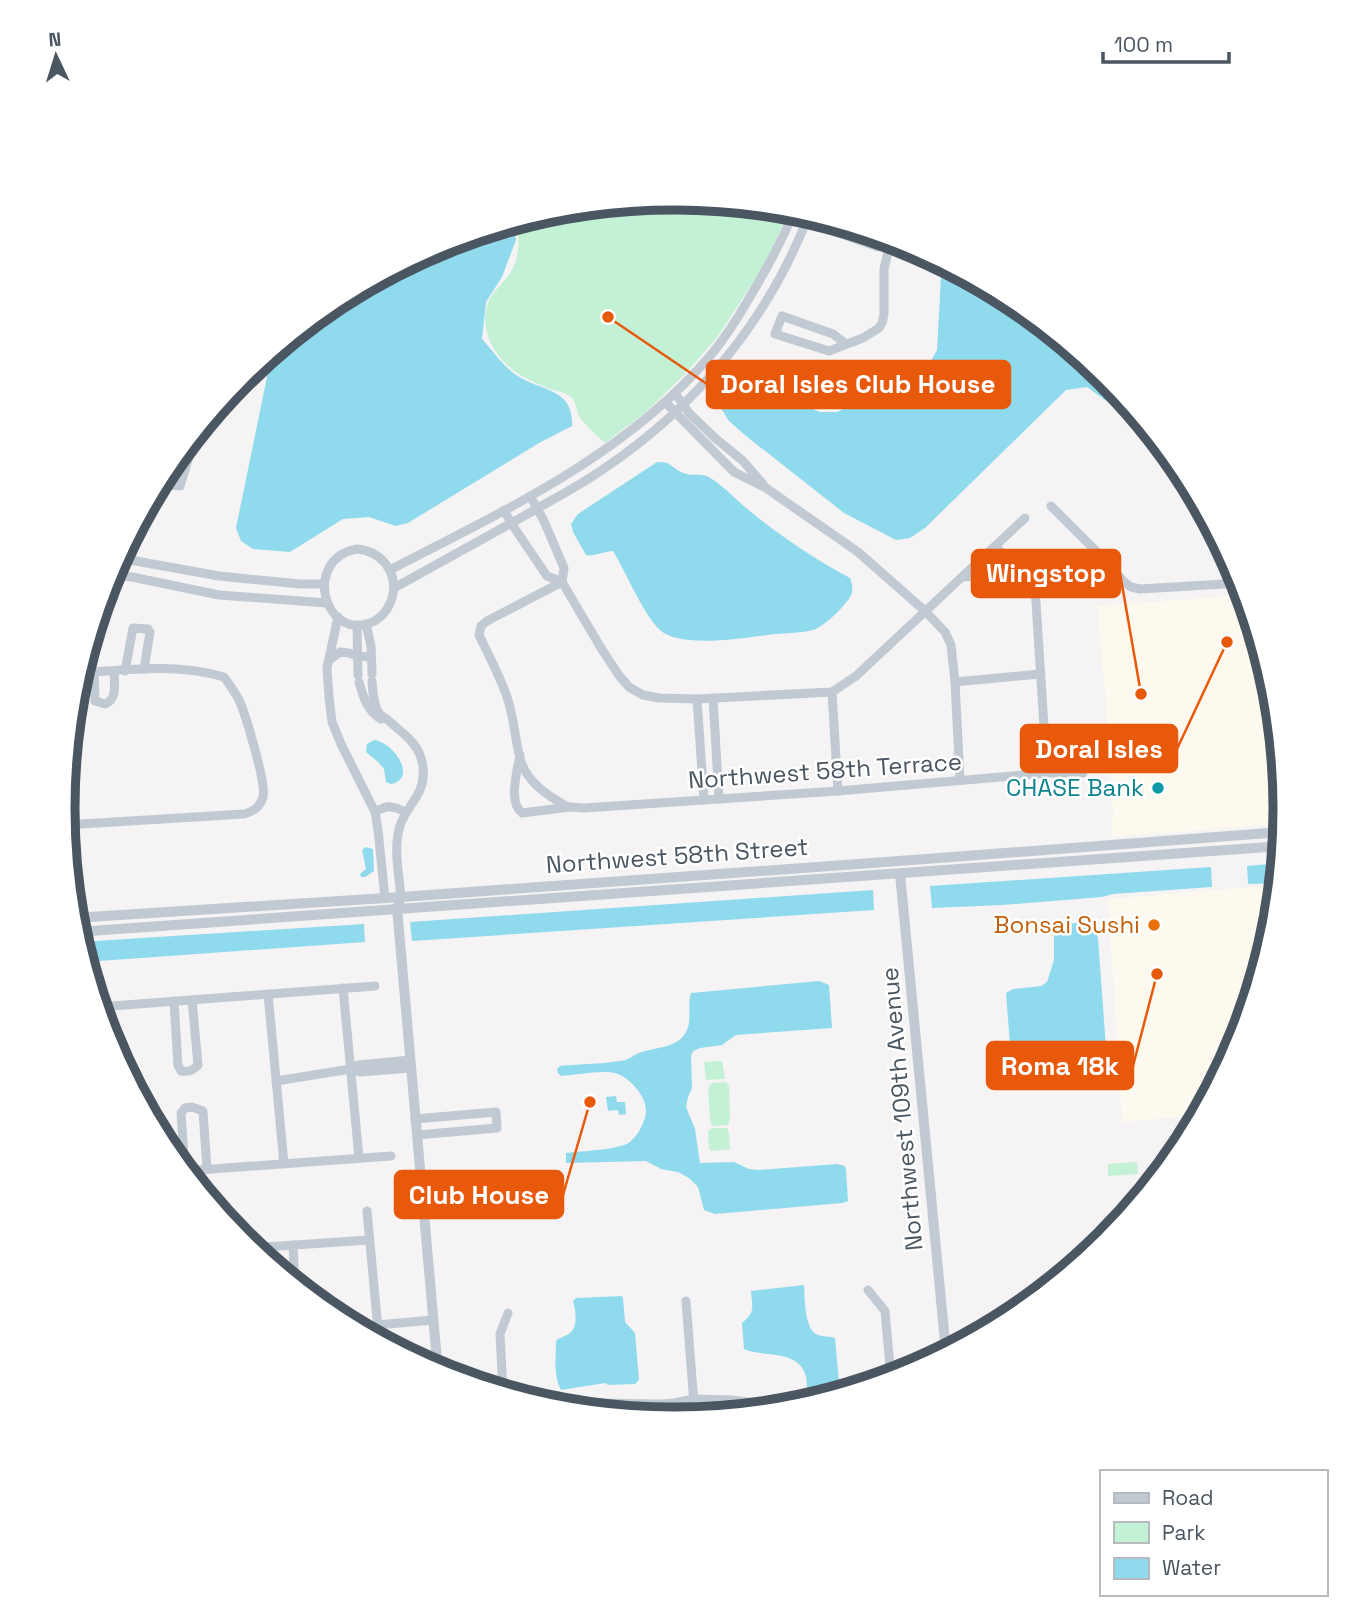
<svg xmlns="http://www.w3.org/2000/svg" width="1348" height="1617" font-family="'Space Grotesk',sans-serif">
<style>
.commercial{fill:#fdf9ef}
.green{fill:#c3f1d5}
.water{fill:#90daee}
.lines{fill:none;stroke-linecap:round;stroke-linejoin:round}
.minor{stroke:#c1cad2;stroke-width:9}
.tertiary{stroke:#c1cad2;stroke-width:10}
.culture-dot{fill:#0f9aa8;stroke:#fff;stroke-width:2.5}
.food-dot{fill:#e8710a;stroke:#fff;stroke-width:2.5}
.labels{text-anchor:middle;stroke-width:5;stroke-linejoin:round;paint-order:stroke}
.street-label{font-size:24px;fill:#4a5661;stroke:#fff}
.culture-label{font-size:24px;fill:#0d838f;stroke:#fff;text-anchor:end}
.food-label{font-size:24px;fill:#c56008;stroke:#fff;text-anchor:end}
.rim{fill:none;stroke:#4a5661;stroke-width:9}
.leader{fill:none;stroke:#e8590c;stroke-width:2.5}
.callout-dot{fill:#e8590c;stroke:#fff;stroke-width:2.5}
.callout{fill:#e8590c;stroke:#e8590c;stroke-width:2.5}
.callout-label{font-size:26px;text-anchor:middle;font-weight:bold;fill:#fff}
</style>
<rect width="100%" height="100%" fill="#f5f3f3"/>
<g class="commercial">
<polygon points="1245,595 1273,690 1285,808 1283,824 1111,837 1113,813 1108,726 1097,606"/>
<polygon points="1277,885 1273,928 1238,1043 1200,1115 1122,1122 1108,899"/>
</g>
<g class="green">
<path d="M674,198L790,209L763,267L718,336L685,374L646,412L605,443C599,437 583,423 579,416C576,410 577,402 571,397C564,391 553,391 545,387C536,383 525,378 517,373C495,358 478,329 488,303C492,292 501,286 507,277C521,261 519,240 517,221L555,209Z"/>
<polygon points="722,1061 725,1079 706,1080 704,1062"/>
<polygon points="726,1082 729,1086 730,1120 728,1125 713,1126 710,1121 708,1088 712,1083"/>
<polygon points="712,1128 727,1128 729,1133 730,1149 711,1151 709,1148 708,1131"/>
<polygon points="1137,1162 1138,1174 1108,1176 1108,1164"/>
</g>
<g class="water">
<path d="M513,222L516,240L502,277L486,302L482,339C492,350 501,363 512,372C536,392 574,385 572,426L539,443L408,523L396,526L369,517L343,519L290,552L253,549L241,541L236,528L268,372L263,359L335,300L441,244Z"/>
<polygon points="944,263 1014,301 1106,377 1185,475 1170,471 1113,406 1087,387 1066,390 925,528 910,538 896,540 844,513 746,436 729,421 722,410 724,398 737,384 745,385 796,402 820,412 837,412 902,383 928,366 937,350 941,277"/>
<path d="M657,462C672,462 671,467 681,472C692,478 701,471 712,479C726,488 737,501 750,511C780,536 815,559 850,578C852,583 853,588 852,593C848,604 824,627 813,630C802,633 788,633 776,634C747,637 689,648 664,633C647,623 625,570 613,551C604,551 594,557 586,555L573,532L571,524L578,514Z"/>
<path d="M374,740C394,742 418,779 391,784L386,782L384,769L378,762L366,752L367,744Z"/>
<polygon points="366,847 373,849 374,871 365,877 361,877 360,874 366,869 362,850"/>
<polygon points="1280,863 1278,883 1248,884 1247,866"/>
<polygon points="1211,867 1212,887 1113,894 1102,897 1002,905 932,908 930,886"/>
<polygon points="873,890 874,910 412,941 410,922"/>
<path d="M1078,923C1085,932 1094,922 1098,938L1107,1062L1104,1067L1099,1068L1016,1075L1012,1071L1006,993L1013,989L1041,986L1047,982L1054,960V929L1059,924Z"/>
<polygon points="364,924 365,942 85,962 79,942"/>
<path d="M819,981L829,985L832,1028L736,1035L722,1045L700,1048L693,1051L691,1056L692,1088L688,1097L686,1107L695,1129L700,1163L734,1162L749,1169L758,1170L837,1164L845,1166L846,1170L848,1201L842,1203L715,1214L704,1210L698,1187L689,1178L678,1172L661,1169L646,1161L566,1163V1153C581,1151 619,1150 630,1142C638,1136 647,1119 646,1109C645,1095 629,1077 615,1073C601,1070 576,1075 561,1076L558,1073L557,1069L560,1066C578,1064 608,1064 625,1060C630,1059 634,1055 639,1053C654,1047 679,1049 687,1030C692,1019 687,1004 691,993Z"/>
<polygon points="616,1096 617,1102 625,1102 626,1114 619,1115 618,1110 608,1111 606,1097"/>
<path d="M804,1285C805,1298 804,1330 818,1335C823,1337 830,1336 835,1338L840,1393L810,1403C805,1394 809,1381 804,1371C794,1350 761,1357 744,1349L742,1323C756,1311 752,1308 751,1291Z"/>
<path d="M622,1296L623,1298L625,1322L635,1333L639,1380L635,1384L608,1385L605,1383L561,1390C553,1375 556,1357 556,1341C559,1338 563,1337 567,1335C579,1329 576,1313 573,1301L576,1298Z"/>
</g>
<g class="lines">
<g class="minor">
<polyline points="828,220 825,228 878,247 890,240"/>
<polyline points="846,344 833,334 782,316 775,334 829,351 863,338 879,328 882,323 884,314 884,269 891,239"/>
<polyline points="675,393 689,413 715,438 742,460 763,484"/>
<polyline points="665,402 734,472 766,488 858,552 925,611 945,632 951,645 955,682 960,780"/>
<polyline points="158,484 180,486 190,454 193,437"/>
<polyline points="530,496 544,521 564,568 562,582 601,648 618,674 629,687 643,695 659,698 697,699 832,692 856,676 1025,518"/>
<polyline points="1051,506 1107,562 1123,581 1131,587 1140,589 1241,583"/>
<polyline points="504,510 511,523 547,576 562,582"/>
<polyline points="996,547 1035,587 1047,773"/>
<path d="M357,549C380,551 397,570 393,594C390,607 383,618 370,623C324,640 302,559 357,549Z"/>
<polyline points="119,558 219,576 300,584 324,584"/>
<path d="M390,570C503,511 625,456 710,356C726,337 739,316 751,295C768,267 782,240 795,210"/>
<polyline points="110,575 132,577 219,595 327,603"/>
<polyline points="962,577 1022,574"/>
<path d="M562,582L487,621L481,626L479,635C489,656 501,678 508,700C514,719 515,739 520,758C526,782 548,796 568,807"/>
<path d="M394,588C437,564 481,540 524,516C550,501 577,487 602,470C696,407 769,320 809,214"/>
<polyline points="338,617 327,668 329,697 332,722 341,744 375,812 378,830 385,898"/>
<polyline points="366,624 371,646 372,674"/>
<polyline points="357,625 358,675"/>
<polyline points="329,660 340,652 349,653 357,656 371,657"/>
<polyline points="125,671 133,628 148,629 150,632 144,669"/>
<path d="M94,672L95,701L105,704C118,699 114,683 114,671"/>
<path d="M372,681C373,691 373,705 379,713C381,716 385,718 388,720C404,735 420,743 423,767C426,796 407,803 400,826C393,848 399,874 401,897"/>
<path d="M359,682C363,696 367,711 381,719"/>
<polyline points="955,682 1040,674"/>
<polyline points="832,692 838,791"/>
<polyline points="713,698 719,799"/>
<polyline points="697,699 704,800"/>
<path d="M520,755C517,772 508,802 522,813L570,807L584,808L838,791L1047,773H1083"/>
<path d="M375,812C387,805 394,805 406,813"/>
<path d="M65,825L244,814C254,811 260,807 263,797C267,785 245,713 239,700C235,692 229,684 224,677C176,663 128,670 80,673"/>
<polyline points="343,988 359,1158"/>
<polyline points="268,994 284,1164"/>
<path d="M174,1001L178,1065L181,1071C189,1072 192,1071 198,1065L192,1000"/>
<polyline points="99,1007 375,986"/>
<polyline points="351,1069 360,1072 411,1068"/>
<polyline points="276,1081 351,1069 358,1065 410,1060"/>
<polyline points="415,1119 496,1112 497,1128 417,1135"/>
<polyline points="185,1171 391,1156"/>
<polyline points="185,1171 181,1113 185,1108 192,1107 203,1111 207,1169"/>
<polyline points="367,1211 379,1340"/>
<polyline points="293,1245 295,1284"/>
<polyline points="251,1248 369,1240"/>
<polyline points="868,1290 885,1311 891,1378"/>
<polyline points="686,1301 695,1417"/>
<polyline points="377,1325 433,1320"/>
<polyline points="503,1392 500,1334 508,1313"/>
<polyline points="570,1409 598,1403 660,1404 674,1403 694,1399 731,1400 763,1404 781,1409"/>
</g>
<g class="tertiary">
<polyline points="900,874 946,1352"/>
<polyline points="399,903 397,910 398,919 438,1372"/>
<polyline points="74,918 401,897 899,861 1283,832"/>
<polyline points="76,932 1281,846"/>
</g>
</g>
<circle class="culture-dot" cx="1158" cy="788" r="7"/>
<circle class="food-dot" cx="1154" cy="925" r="7"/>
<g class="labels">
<g class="street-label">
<text transform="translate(825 771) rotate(-4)" y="8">Northwest 58th Terrace</text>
<text transform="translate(677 856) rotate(-4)" y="8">Northwest 58th Street</text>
<text transform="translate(902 1109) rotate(-95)" y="8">Northwest 109th Avenue</text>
</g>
<g class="culture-label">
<text x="1144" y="796">CHASE Bank</text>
</g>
<g class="food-label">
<text x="1140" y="933">Bonsai Sushi</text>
</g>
</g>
<path d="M0 0H1348V1617H0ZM673 210H675A598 598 0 0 1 1273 808V809A598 598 0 0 1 675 1407H673A598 598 0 0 1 75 809V808A598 598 0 0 1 673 210Z" fill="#fff" fill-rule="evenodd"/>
<path class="rim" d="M673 210H675A598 598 0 0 1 1273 808V809A598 598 0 0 1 675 1407H673A598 598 0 0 1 75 809V808A598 598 0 0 1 673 210Z"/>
<path class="leader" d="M608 317L707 384M1141 694L1120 573M1227 642L1177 749M1157 974L1133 1066M590 1102L563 1195"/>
<g class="callout-dot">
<circle cx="608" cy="317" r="7"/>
<circle cx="1141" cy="694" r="7"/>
<circle cx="1227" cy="642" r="7"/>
<circle cx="1157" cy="974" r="7"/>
<circle cx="590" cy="1102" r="7"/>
</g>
<g class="callout">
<rect x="707" y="361" width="303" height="47" rx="7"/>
<rect x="972" y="550" width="148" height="47" rx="7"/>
<rect x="1021" y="725" width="156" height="47" rx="7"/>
<rect x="987" y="1042" width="146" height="47" rx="7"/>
<rect x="395" y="1171" width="168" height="47" rx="7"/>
</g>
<g class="callout-label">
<text x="858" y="393">Doral Isles Club House</text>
<text x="1046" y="582">Wingstop</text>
<text x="1099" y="758">Doral Isles</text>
<text x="1060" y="1075">Roma 18k</text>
<text x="479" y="1204">Club House</text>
</g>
<rect x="1100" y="1470" width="228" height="126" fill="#ffffff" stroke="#b7bbc0" stroke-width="2"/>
<rect x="1114" y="1493" width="35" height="10" fill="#c1cad2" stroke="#b7bbc0" stroke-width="2"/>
<text x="1162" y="1505" font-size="21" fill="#4a5661">Road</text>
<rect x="1114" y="1522" width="35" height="21" fill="#c3f1d5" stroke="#b7bbc0" stroke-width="2"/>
<text x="1162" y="1540" font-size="21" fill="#4a5661">Park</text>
<rect x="1114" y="1558" width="35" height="21" fill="#90daee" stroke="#b7bbc0" stroke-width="2"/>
<text x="1162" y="1575" font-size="21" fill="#4a5661">Water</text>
<g transform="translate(56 56) rotate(356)" stroke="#ffffff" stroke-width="5" paint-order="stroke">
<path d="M0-5L12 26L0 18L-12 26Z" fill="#4a5661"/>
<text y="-10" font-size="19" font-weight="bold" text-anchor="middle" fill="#4a5661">N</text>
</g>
<path d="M1103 52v10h126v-10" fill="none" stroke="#4a5661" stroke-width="3.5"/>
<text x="1114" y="52" font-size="21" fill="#4a5661" stroke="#ffffff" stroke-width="5" paint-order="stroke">100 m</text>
</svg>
